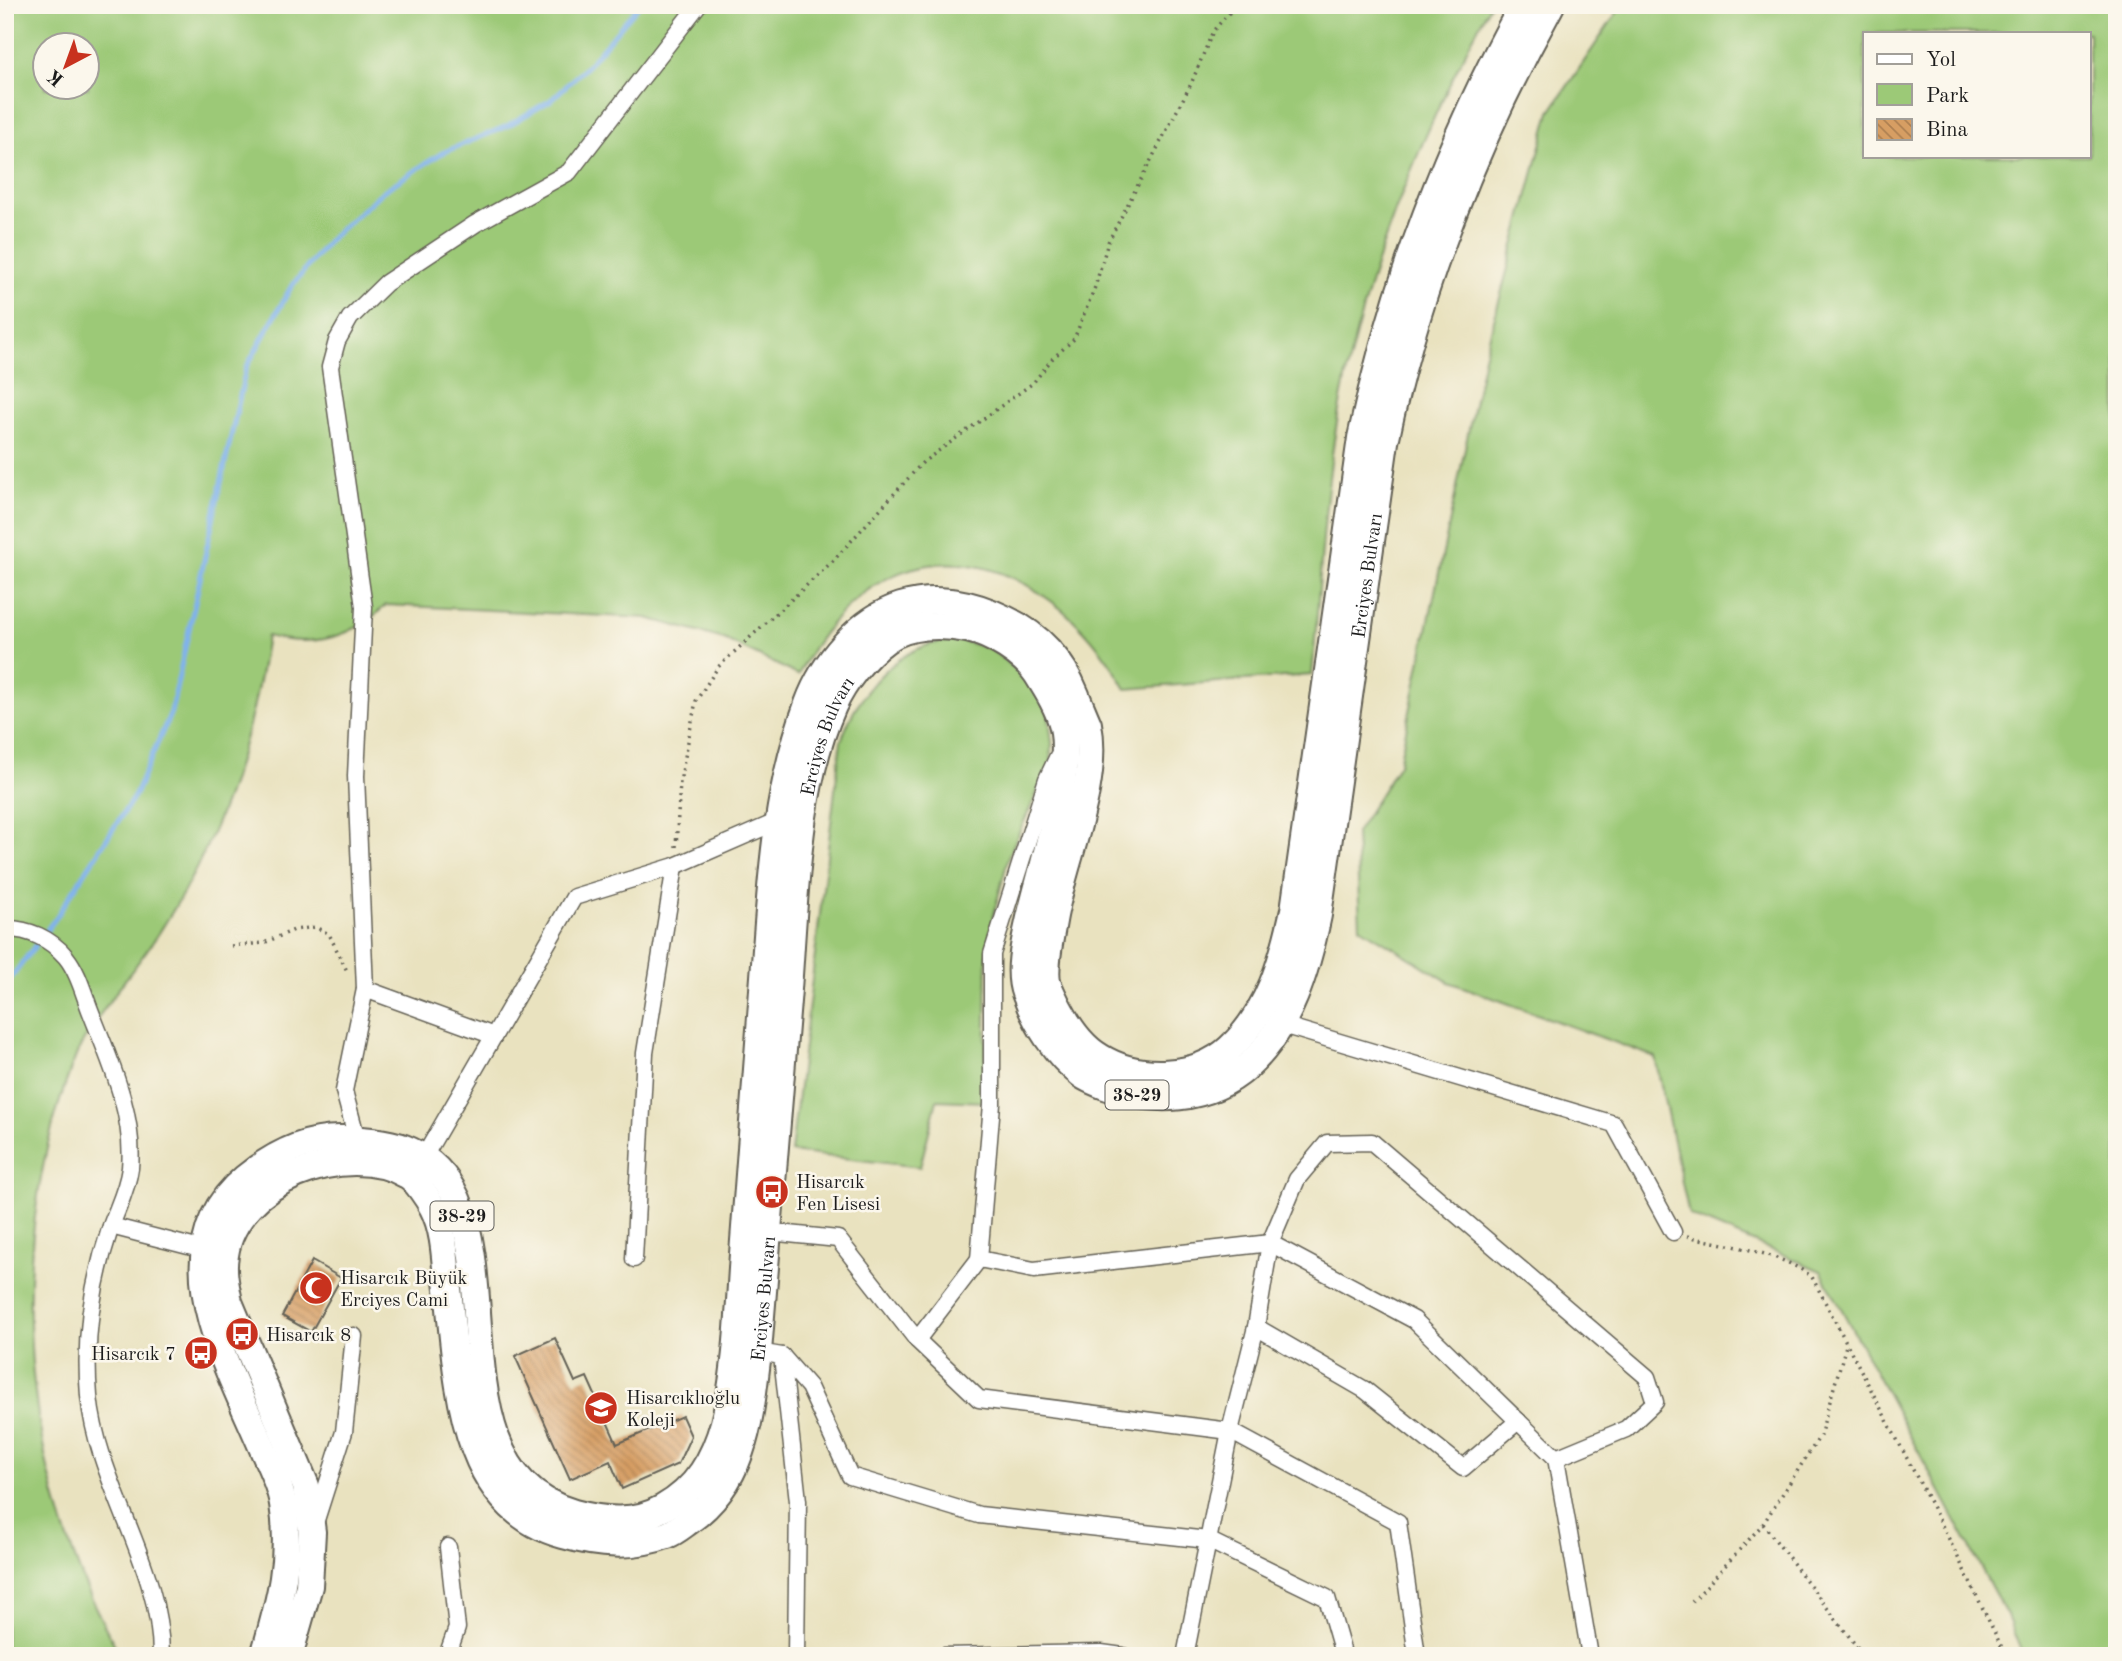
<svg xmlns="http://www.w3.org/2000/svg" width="2122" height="1661" font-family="'Old Standard TT',serif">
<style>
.green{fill:#9cc977;stroke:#5c724a;stroke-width:2;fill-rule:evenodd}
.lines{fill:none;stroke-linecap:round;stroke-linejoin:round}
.stream{stroke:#80b2ec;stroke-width:5}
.building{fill:url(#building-back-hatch)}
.minor-casing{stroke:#646155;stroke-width:19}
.trunk-casing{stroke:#646155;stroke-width:30}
.path{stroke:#646155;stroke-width:3.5;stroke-dasharray:2 5;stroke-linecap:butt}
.minor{stroke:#fff;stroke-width:16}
.trunk{stroke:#fff;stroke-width:26}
.labels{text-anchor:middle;stroke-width:5;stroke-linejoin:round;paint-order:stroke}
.shield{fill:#fbf7ec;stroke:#5f5e5a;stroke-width:2}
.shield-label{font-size:18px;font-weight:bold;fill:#1c1c1c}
.street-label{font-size:19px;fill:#1c1c1c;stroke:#fbf7ec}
.poi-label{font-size:19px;fill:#1c1c1c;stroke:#fbf7ec;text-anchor:start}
</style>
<defs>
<pattern id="building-back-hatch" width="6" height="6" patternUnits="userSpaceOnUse" patternTransform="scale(1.75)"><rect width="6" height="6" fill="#d79e63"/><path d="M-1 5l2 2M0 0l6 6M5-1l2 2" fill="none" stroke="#ae8051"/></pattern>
</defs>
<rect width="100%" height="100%" fill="#fbf7ec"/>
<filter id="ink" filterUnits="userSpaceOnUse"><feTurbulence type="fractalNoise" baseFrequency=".0143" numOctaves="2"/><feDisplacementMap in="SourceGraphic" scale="14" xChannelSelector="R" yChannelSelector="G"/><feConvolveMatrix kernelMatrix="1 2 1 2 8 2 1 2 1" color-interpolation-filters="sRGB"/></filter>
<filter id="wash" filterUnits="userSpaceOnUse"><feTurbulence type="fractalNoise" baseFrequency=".00686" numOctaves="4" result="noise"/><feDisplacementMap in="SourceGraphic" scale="28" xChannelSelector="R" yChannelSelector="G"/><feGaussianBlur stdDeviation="1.57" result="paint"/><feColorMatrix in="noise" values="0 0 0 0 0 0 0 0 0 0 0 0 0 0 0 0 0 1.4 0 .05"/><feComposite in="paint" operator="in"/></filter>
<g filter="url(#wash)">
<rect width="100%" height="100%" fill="#e9e2bf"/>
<g class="green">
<path d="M5,5H1490C1421,133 1363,272 1338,416C1323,501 1320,589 1312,675L1126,689C1042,542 884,508 798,675L724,639L647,618L386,605C352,639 313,648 267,636C251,743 218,843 159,933C132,973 101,1008 78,1051C0,1238 18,1480 121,1656H5ZM46,46H88V88H46Z"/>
<path d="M1622,5H2117V1656H2023L2007,1616L1821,1271L1689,1215L1655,1057L1449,982L1360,927L1356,833L1399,764L1484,357L1550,112ZM2089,33V156H1865V33Z"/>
<path d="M960,640L990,649L1026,677L1048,710L1052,743L1051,762L1009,855L992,921L987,955L985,1102L937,1100L920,1167L791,1152L841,741C859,689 901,640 960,640Z"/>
</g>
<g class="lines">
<polyline class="stream" points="5,986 55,919 135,795 171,712 246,368 291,287 330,239 383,191 442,153 507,126 551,100 587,66 639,5"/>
</g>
<g id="blocks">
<g class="building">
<polygon points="312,1261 341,1278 311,1332 282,1316"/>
<polygon points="555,1338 575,1382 587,1377 617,1444 682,1416 691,1436 678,1464 622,1489 610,1461 570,1479 515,1356"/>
</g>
</g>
</g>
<g filter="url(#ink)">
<use href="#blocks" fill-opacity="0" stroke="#646155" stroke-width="2"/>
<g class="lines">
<g class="minor-casing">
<g id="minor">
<polyline points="1058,756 1047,779 992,954 992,1104 979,1259 1034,1270 1270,1243 1414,1320 1556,1458 1590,1656"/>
<path d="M5,929C28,928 51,939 66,957C78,972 83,992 90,1010C109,1059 135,1114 130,1168C127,1191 117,1208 110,1229C92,1283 84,1339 89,1396C98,1487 161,1564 161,1656"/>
<polyline points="365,989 494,1036"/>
<polyline points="1279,1024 1614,1124 1673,1232"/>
<polyline points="357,1139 344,1091 365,989 356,776 364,607 330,367 337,341 350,318 386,283 475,224 569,172 698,5"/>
<polyline points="425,1155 574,897 675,866 776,822"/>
<polyline points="111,1226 204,1250"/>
<polyline points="769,1232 838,1239 917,1340 979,1399 1230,1431 1398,1522 1417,1656"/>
<polyline points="634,1259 645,1053 675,866"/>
<polyline points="1256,1327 1365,1390 1463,1468 1518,1421"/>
<polyline points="917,1340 979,1259"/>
<polyline points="758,1352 782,1356 798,1501 796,1656"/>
<polyline points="782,1356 809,1387 850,1476 979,1515 1208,1540 1327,1598 1342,1650"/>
<polyline points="315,1523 344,1432 354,1336"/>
<polyline points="447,1656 457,1628 448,1547"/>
<polyline points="944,1656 1101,1653 1123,1656"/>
<polyline points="1185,1656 1230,1431 1256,1327 1270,1243 1297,1179 1327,1143 1372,1142 1647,1377 1655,1402 1626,1429 1556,1458"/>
</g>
</g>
<g class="trunk-casing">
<g id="trunk">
<path d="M264,1656C279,1603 292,1560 283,1504C280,1484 270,1466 262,1447C228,1366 159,1249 245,1178C273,1155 306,1138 343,1139C394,1140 434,1149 457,1199C499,1292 444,1476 574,1513C604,1521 635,1524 663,1508C697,1489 714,1459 724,1423C738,1369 739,1309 743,1254C750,1162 757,1069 764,977C771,883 775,793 808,704C823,663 859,619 901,606C936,595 973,603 1005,619C1040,636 1062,660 1076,695C1077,698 1087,722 1088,724C1100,784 1063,861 1053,921C1050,939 1044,964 1047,982C1048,986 1058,1007 1060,1010C1069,1027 1083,1047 1100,1057C1137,1080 1197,1079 1230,1048C1269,1012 1283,960 1294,910L1361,438C1392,289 1449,139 1523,5"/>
<path id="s1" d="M289,1656L309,1586L312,1532L306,1486L229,1302C226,1287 222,1271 225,1255C235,1182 346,1139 407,1175C416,1180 428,1198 433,1208C444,1229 445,1257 447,1280C458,1370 455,1506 563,1535C599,1545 632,1548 667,1535C675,1532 682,1526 689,1521C747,1480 750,1416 758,1352C769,1231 779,1110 788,989C795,899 796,788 833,706C844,682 864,656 886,640C908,624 941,624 967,629C992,634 1023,654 1037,674C1047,690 1059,709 1063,727C1073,772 1041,871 1030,918C1025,940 1017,972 1025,993C1036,1024 1056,1055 1082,1075C1089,1080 1098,1083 1105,1086C1153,1104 1208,1102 1248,1066C1290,1028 1307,968 1318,915L1385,442C1416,291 1476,140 1551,5"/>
</g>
</g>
<g class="path">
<polyline points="676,847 680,782 696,701 718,667 833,561 923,462 1033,383 1052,359 1074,339 1095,287 1108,242 1191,84 1213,31 1236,5"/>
<polyline points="231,946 264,943 294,930 315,927 329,934 347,971"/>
<path d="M1687,1236C1727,1246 1779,1251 1812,1277L1945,1531L2006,1656"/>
<polyline points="1763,1524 1864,1656"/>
<polyline points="1692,1602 1763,1524 1820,1436 1847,1342"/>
</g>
<use href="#minor" class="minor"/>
<use href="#trunk" class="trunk"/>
</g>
</g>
<defs>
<g id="bus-disc" transform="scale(1.75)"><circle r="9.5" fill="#c8321e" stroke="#fbf7ec"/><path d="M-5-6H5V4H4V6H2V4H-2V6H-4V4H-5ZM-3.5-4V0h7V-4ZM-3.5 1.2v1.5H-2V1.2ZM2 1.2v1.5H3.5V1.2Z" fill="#fff"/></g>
<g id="mosque-disc" transform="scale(1.75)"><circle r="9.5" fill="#c8321e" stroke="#fbf7ec"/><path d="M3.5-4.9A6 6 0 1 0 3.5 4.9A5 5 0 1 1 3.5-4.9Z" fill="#fff"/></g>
<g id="school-disc" transform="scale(1.75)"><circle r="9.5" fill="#c8321e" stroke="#fbf7ec"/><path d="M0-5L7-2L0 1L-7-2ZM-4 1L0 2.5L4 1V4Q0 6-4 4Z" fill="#fff"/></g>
</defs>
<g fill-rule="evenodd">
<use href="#bus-disc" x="772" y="1192"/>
<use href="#mosque-disc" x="316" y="1288"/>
<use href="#bus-disc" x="242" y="1334"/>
<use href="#bus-disc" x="201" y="1353"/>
<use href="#school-disc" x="601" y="1408"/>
</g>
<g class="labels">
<g class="shield">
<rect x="1105.5" y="1080.5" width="63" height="29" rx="5"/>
<rect x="430.5" y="1201.5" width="63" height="29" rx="5"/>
</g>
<g class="shield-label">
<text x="1137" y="1101">38-29</text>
<text x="462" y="1222">38-29</text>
</g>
<g class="street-label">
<text dy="7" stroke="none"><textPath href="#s1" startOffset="3412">Erciyes Bulvarı</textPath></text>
<text dy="7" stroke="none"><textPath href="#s1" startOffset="2006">Erciyes Bulvarı</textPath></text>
<text dy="7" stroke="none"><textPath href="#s1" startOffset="1438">Erciyes Bulvarı</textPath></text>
</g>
<g class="poi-label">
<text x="796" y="1188">Hisarcık<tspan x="796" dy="22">Fen Lisesi</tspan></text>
<text x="340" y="1284">Hisarcık Büyük<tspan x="340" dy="22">Erciyes Cami</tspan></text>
<text x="266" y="1341">Hisarcık 8</text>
<text x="176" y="1360" text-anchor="end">Hisarcık 7</text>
<text x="626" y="1404">Hisarcıklıoğlu<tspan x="626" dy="22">Koleji</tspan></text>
</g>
</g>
<rect width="2122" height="1661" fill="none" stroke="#fbf7ec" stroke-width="28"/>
<rect x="1863" y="32" width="228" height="126" fill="#fbf7ec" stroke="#a29f99" stroke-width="2"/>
<rect x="1877" y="54" width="35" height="10" fill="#ffffff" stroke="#a29f99" stroke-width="2"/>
<text x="1926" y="66" font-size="21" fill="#1c1c1c">Yol</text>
<rect x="1877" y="84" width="35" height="21" fill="#9cc977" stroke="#a29f99" stroke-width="2"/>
<text x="1926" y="102" font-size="21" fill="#1c1c1c">Park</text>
<rect x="1877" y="119" width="35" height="21" fill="url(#building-back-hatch)" stroke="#a29f99" stroke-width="2"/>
<text x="1926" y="136" font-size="21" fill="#1c1c1c">Bina</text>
<g transform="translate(66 66) rotate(221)"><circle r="33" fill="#fbf7ec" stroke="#a29f99" stroke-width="2"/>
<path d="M0-5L12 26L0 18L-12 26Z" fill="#c8321e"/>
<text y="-10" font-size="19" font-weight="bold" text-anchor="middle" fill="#1c1c1c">K</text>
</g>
</svg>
